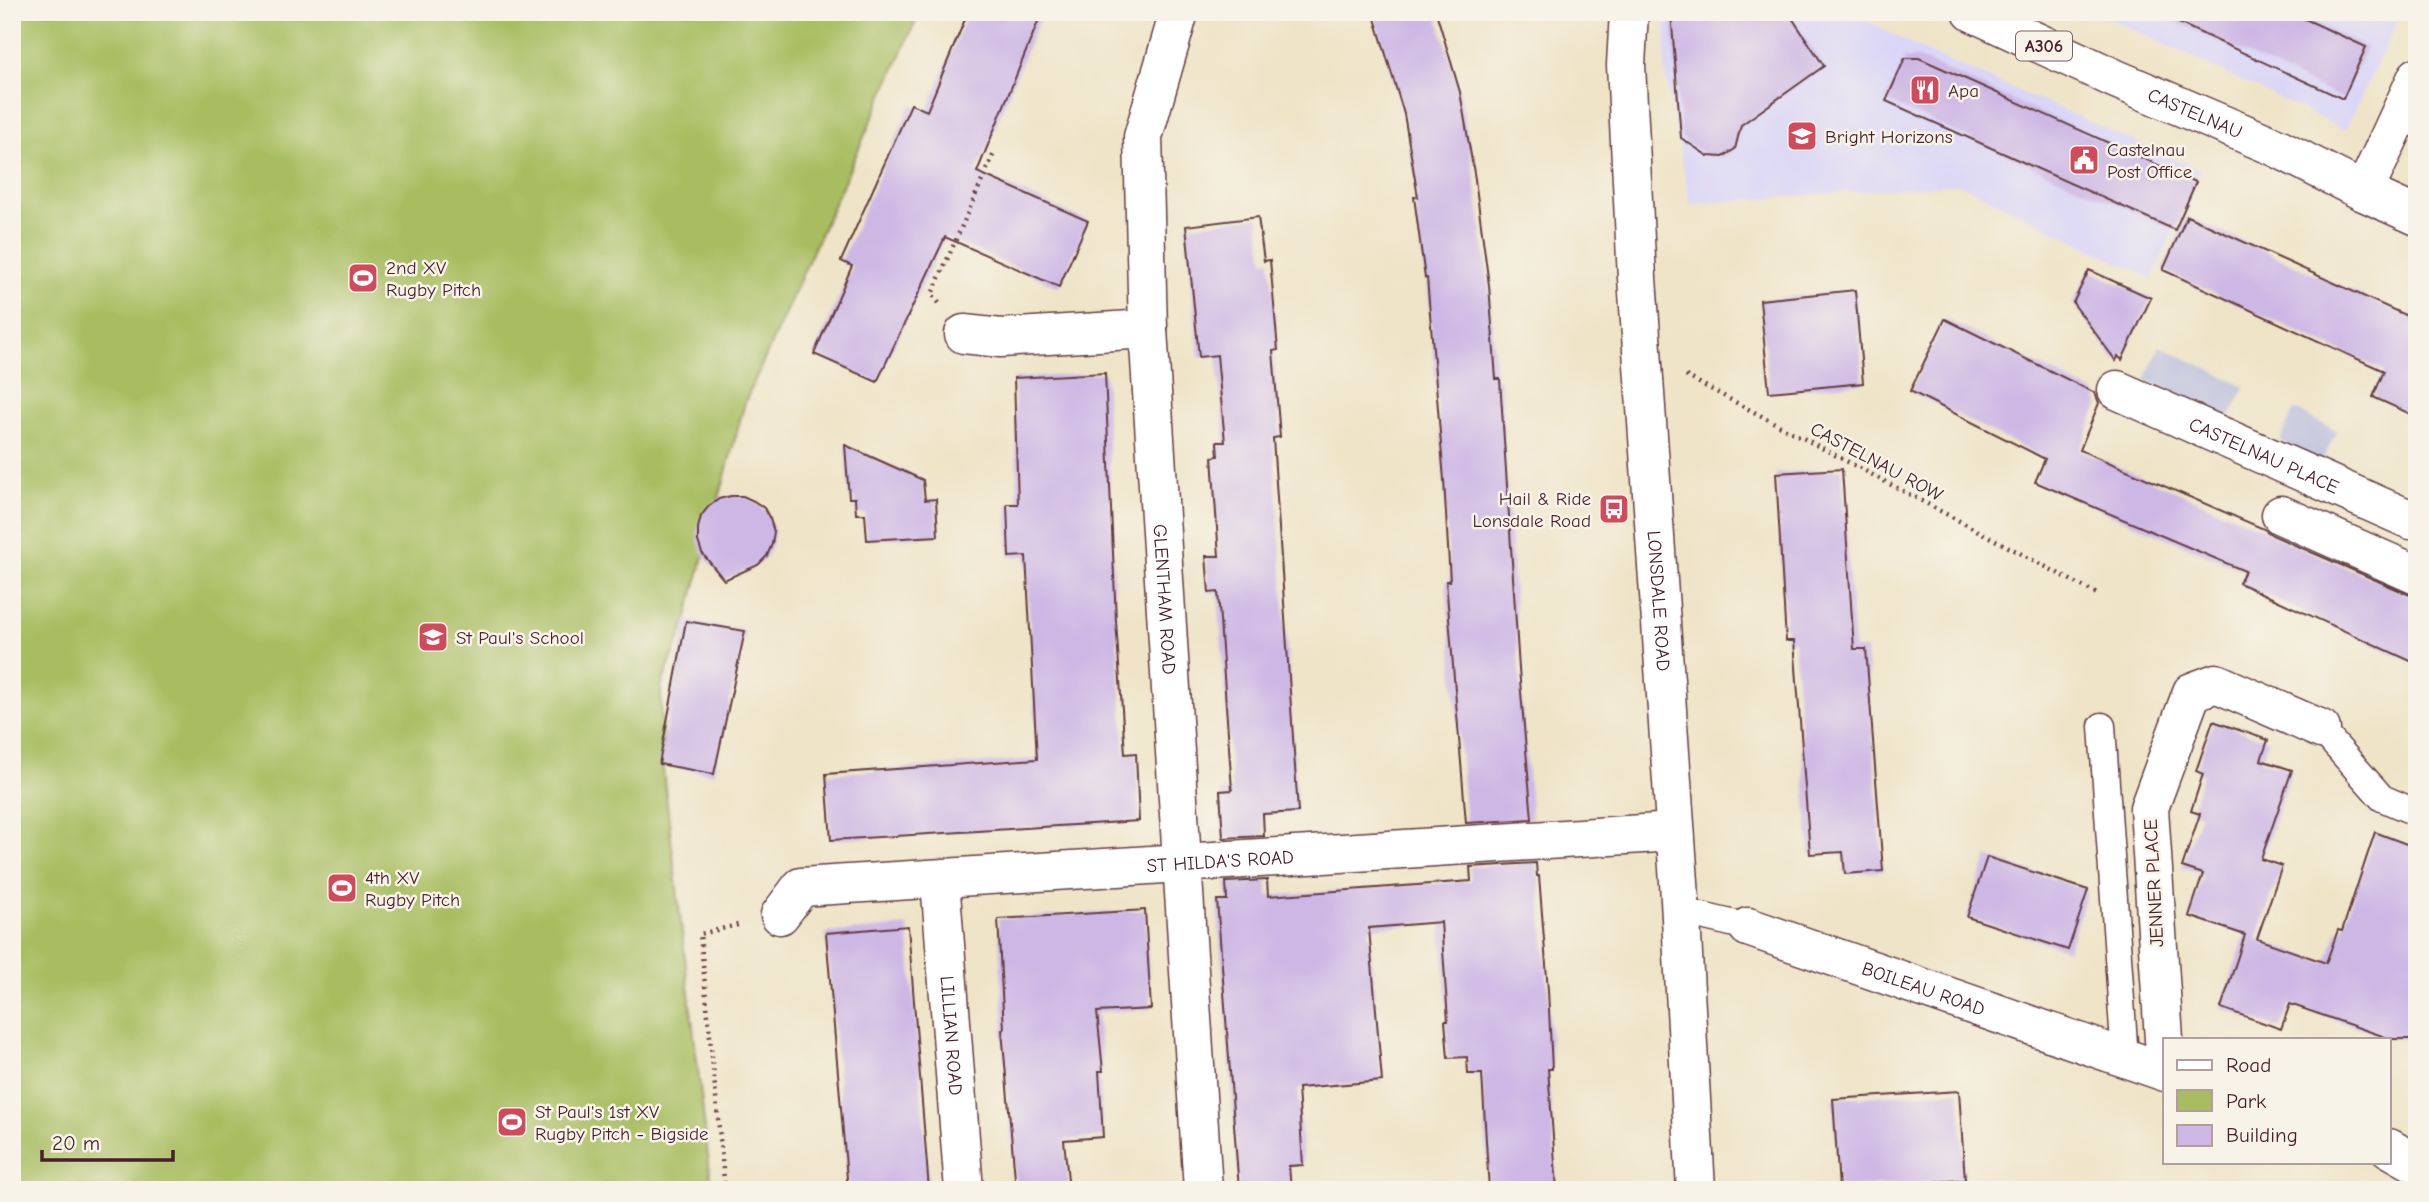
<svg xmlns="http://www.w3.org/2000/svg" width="2429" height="1202" font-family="'Comic Neue',sans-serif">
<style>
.built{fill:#dad6f7}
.industrial{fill:#c0c2dd}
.green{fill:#a8bd61;stroke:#796e46;stroke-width:2}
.building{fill:#cdb7e5}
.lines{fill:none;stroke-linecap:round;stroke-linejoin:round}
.lane-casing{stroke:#633d43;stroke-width:29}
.street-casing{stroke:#633d43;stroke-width:41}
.secondary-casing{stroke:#633d43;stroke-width:41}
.primary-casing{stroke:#633d43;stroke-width:41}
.path{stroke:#633d43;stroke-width:4.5;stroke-dasharray:2 5;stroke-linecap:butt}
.lane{stroke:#fff;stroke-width:26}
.street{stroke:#fff;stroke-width:38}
.secondary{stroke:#fff;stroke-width:38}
.primary{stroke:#fff;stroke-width:38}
.labels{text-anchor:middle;stroke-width:5;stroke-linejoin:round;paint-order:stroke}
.shield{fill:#f7f3e8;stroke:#7e5f64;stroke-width:2}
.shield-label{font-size:18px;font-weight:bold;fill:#4a1f2b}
.poi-label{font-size:19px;fill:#4a1f2b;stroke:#f7f3e8;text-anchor:start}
.street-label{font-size:19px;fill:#4a1f2b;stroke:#f7f3e8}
</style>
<rect width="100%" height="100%" fill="#f7f3e8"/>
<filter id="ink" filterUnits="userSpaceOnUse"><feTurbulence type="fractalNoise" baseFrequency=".0143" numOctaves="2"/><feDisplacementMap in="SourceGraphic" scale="14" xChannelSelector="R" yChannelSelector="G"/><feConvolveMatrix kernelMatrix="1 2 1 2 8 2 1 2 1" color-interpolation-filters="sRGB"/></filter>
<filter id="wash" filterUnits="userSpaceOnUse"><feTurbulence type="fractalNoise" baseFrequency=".00686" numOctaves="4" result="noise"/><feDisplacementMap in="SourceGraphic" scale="28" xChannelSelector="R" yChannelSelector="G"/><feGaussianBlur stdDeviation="1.57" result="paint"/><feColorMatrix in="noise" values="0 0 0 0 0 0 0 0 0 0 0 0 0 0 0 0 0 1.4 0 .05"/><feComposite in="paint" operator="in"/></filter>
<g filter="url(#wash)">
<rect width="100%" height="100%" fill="#efe4c8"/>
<g class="built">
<polygon points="1666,12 1851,12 1914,46 2201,170 2152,279 1960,184 1690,204 1665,71"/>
<polygon points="2096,12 2402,12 2345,130"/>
</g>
<g class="industrial">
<polygon points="2160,346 2245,387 2229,418 2145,380"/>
<polygon points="2294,409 2337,431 2322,461 2280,441"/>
</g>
<polygon class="green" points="12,12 920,12 745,402 686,621 661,687 662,761 712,1190 12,1190"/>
<g id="blocks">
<g class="building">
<polygon points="968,12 1042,12 977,172 1088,221 1059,287 945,237 877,382 814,354 852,266 841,261 911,104 927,111"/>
<polygon points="1373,12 1436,12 1460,92 1475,179 1489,285 1496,379 1500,379 1519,669 1532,819 1466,823 1446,581 1450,581 1444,480 1427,278 1425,278 1414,197 1418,197 1404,114"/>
<polygon points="1671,12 1788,12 1824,66 1741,125 1735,149 1723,157 1708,156 1681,138"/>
<polygon points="2155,12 2290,12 2366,47 2343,99"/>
<polygon points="1905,58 1919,58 2196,182 2175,230 1886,101"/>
<polygon points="2187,216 2409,317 2417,301 2417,417 2373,397 2384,371 2163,270"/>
<polygon points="1258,217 1264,261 1270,260 1278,350 1273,351 1280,437 1273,438 1298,812 1263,814 1264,836 1223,838 1220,791 1232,790 1218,592 1209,593 1206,556 1219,556 1212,457 1218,456 1217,442 1225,442 1217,355 1199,357 1186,226"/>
<polygon points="2089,270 2151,298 2122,360 2118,356 2116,361 2073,303"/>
<polygon points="1855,290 1863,383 1769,392 1760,300"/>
<polygon points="1945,319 2095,393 2099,403 2080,450 2264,529 2272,535 2417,598 2417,664 2239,583 2245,571 2035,482 2045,459 1910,391"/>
<polygon points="1105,373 1116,621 1125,754 1136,753 1139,821 831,840 826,774 1037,759 1026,556 1009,557 1007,504 1018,504 1014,378"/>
<polygon points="845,445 923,480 925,500 936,499 938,536 867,540 865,514 856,514 855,498 849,498"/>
<polygon points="1842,469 1854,649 1866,649 1883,871 1845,874 1843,852 1810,854 1794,641 1786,641 1776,473"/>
<polygon points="731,496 743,496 754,501 764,508 770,519 774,532 772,544 767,556 758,565 724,580 702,553 698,541 698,528 701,516 709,506 719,499"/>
<polygon points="686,621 745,631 714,774 659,764"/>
<polygon points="2213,721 2268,740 2261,760 2292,770 2261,859 2282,866 2257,939 2326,963 2338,930 2342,931 2375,832 2417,848 2417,1039 2391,1039 2290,1004 2281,1029 2221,1008 2245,935 2189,916 2203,874 2182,867 2200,814 2191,811 2203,774 2196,771"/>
<polygon points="1987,857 2088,890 2068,950 1967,917"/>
<polygon points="1536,863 1537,876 1539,876 1548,990 1552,1069 1548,1069 1557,1190 1489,1190 1482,1074 1468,1074 1467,1057 1448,1058 1445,1021 1448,1021 1441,922 1369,928 1382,1081 1298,1088 1303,1165 1289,1166 1291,1190 1239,1190 1217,900 1227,900 1226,882 1267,880 1268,896 1471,881 1470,867"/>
<polygon points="1145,910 1151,1009 1097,1012 1103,1071 1099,1071 1103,1137 1064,1140 1069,1190 1016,1190 1002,1030 1004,1029 998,919"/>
<polygon points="908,926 929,1190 848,1190 826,933"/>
<polygon points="1959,1091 1965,1180 1839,1188 1833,1099"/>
</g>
</g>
</g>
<g filter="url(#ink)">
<use href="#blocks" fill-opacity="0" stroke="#633d43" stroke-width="2"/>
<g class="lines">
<g class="lane-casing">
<g id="lane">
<polyline points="2102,726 2125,1058"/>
<polyline points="2321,729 2382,798 2417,813"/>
<polyline points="1680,911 1748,927"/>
</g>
</g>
<g class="street-casing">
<g id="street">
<path id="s1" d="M1179,12L1143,137L1148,329L1203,1190"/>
<polyline points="2364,192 2417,77"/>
<polyline points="964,334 1001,338 1148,329"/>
<path id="s2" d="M2117,390L2411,520"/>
<polyline points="2281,515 2417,575"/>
<path id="s3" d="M940,880L964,1190"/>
<path id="s4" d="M780,915L801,887L1674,832"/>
<path id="s5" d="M1748,927L2165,1072"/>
<polyline points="2165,1055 2149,808 2192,692 2216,683 2321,729"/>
<polyline points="2389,1148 2417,1164"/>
</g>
</g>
<g class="secondary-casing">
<g id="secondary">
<path id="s6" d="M1629,12L1626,65L1637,278L1679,882L1696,1190"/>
</g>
</g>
<g class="primary-casing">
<g id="primary">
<path id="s7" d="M1972,12L2116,79L2278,148L2364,192L2417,216"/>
</g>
</g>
<g class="path">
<polyline points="939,303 932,294 995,151"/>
<polyline points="1686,376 2097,594"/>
<polyline points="725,1190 700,934 742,924"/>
</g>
<use href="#lane" class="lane"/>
<use href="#street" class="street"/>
<use href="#secondary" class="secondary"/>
<use href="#primary" class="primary"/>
</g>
</g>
<defs>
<g id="restaurant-square" transform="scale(1.575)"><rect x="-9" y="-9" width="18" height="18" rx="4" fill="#d1495b" stroke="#f7f3e8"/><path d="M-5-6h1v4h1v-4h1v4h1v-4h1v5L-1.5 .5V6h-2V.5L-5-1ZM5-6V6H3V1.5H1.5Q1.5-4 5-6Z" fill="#fff"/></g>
<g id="school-square" transform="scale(1.575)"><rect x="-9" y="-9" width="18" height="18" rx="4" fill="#d1495b" stroke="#f7f3e8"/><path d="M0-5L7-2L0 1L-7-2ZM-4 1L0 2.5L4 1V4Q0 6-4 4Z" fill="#fff"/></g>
<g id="civic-square" transform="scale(1.575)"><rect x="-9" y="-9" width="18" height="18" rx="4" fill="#d1495b" stroke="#f7f3e8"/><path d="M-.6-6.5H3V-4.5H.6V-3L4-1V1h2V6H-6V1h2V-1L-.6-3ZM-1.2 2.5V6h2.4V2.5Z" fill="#fff"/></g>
<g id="stadium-square" transform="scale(1.575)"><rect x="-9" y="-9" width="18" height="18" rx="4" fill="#d1495b" stroke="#f7f3e8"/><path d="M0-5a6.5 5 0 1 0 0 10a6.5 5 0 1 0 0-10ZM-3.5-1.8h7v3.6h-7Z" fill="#fff"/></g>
<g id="bus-square" transform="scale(1.575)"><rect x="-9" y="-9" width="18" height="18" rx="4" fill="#d1495b" stroke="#f7f3e8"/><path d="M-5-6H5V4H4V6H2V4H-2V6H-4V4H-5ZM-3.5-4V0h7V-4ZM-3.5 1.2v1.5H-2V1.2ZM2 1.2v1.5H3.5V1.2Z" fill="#fff"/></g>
</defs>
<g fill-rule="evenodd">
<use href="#restaurant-square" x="1925" y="90"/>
<use href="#school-square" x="1802" y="136"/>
<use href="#civic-square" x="2084" y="160"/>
<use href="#stadium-square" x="363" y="278"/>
<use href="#bus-square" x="1614" y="509"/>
<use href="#school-square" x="433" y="637"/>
<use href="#stadium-square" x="342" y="888"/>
<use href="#stadium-square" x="512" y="1122"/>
</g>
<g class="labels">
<rect class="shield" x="2016" y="31.5" width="56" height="29" rx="5"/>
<g class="shield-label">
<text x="2044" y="52">A306</text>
</g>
<g class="poi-label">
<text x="1948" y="97">Apa</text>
<text x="1825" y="143">Bright Horizons</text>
<text x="2107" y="156">Castelnau<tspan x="2107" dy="22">Post Office</tspan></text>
<text x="386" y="274">2nd XV<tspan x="386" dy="22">Rugby Pitch</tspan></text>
<text x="1591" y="505" text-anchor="end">Hail &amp; Ride<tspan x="1591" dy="22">Lonsdale Road</tspan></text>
<text x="456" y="644">St Paul's School</text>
<text x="365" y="884">4th XV<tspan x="365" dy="22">Rugby Pitch</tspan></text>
<text x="535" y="1118">St Paul's 1st XV<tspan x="535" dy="22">Rugby Pitch - Bigside</tspan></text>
</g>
<g class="street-label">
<text dy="7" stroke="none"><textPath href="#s7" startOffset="245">CASTELNAU</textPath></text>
<text dy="7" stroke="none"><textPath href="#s2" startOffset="161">CASTELNAU PLACE</textPath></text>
<text transform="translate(1877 461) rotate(28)" y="7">CASTELNAU ROW</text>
<text dy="7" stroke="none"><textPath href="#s1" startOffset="593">GLENTHAM ROAD</textPath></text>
<text dy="7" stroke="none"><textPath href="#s6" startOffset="590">LONSDALE ROAD</textPath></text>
<text dy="7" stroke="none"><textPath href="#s4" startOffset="455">ST HILDA'S ROAD</textPath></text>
<text transform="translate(2153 883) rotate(-93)" y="7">JENNER PLACE</text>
<text dy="7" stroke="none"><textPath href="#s5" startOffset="186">BOILEAU ROAD</textPath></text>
<text dy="7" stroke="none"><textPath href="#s3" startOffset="156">LILLIAN ROAD</textPath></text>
</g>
</g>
<rect width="2429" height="1202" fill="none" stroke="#f7f3e8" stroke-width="42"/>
<rect x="2163" y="1038" width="228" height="126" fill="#f7f3e8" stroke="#b29e9c" stroke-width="2"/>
<rect x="2177" y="1060" width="35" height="10" fill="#ffffff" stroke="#b29e9c" stroke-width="2"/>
<text x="2226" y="1072" font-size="21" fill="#4a1f2b">Road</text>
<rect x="2177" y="1090" width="35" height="21" fill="#a8bd61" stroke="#b29e9c" stroke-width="2"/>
<text x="2226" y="1108" font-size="21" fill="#4a1f2b">Park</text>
<rect x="2177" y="1125" width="35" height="21" fill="#cdb7e5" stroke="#b29e9c" stroke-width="2"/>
<text x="2226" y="1142" font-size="21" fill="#4a1f2b">Building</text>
<path d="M42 1150v10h131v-10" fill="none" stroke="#4a1f2b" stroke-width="3.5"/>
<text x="52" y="1150" font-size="21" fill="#4a1f2b" stroke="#f7f3e8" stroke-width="5" paint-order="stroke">20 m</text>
</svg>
